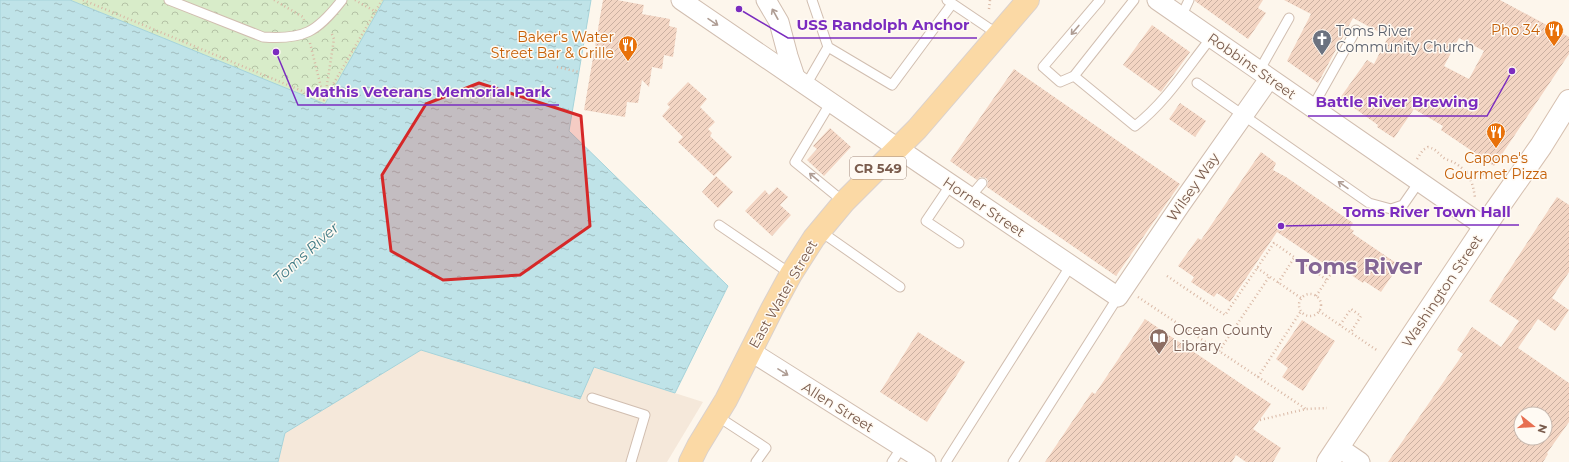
<svg xmlns="http://www.w3.org/2000/svg" width="1569" height="462" font-family="Montserrat,sans-serif">
<style>
.residential{fill:#f5e8da}
.park{fill:url(#park-crowns)}
.water{fill:url(#water-ripples);stroke:#a5d3da}
.building{fill:url(#building-hatch);fill-rule:evenodd}
.lines{fill:none;stroke-linecap:round;stroke-linejoin:round}
.service-casing{stroke:#d1beb0;stroke-width:11}
.minor-casing{stroke:#d1beb0;stroke-width:21}
.secondary-casing{stroke:#d6c0b0;stroke-width:24}
.primary-casing{stroke:#dad1cd;stroke-width:24}
.path{stroke:#d9b8a5;stroke-width:2.5;stroke-dasharray:1 3;stroke-linecap:butt}
.service{stroke:#fff;stroke-width:9}
.minor{stroke:#fff;stroke-width:19}
.secondary{stroke:#fff;stroke-width:22}
.primary{stroke:#fbd9a5;stroke-width:22}
.oneway{stroke:#af9d94}
.marked{fill:#d62828;fill-opacity:0.2;stroke:#d62828;stroke-width:3;stroke-linejoin:round}
.labels{text-anchor:middle;stroke-width:3;stroke-linejoin:round;paint-order:stroke}
.shield{fill:#fffaf3;stroke:#a28b7f;stroke-width:1}
.shield-label{font-size:13px;font-weight:bold;fill:#7a5c4d}
.food-label{font-size:14px;fill:#c56008;stroke:#fffaf3;text-anchor:end}
.worship-label{font-size:14px;fill:#5b616d;stroke:#fffaf3;text-anchor:start}
.street-label{font-size:14px;fill:#7a5c4d;stroke:#fffaf3}
.education-label{font-size:14px;fill:#785e54;stroke:#fffaf3;text-anchor:start}
.water-label{font-size:15px;font-style:italic;fill:#437c86;stroke:#fffaf3}
.town-label{font-size:22px;font-weight:bold;fill:#846695;stroke:#fffaf3}
.leader{fill:none;stroke:#7b2cbf;stroke-width:1.5}
.callout-dot{fill:#7b2cbf;stroke:#fffaf3;stroke-width:1.5}
.callout-label{font-size:15px;text-anchor:middle;font-weight:bold;fill:#7b2cbf;stroke:#fffaf3;stroke-width:3;stroke-linejoin:round;paint-order:stroke}
</style>
<defs>
<pattern id="park-crowns" width="20" height="18" patternUnits="userSpaceOnUse"><rect width="20" height="18" fill="#d8ecc9"/><path d="M2 6a3 3 0 1 1 6 0M12 15a3 3 0 1 1 6 0" fill="none" stroke="#b4c2a5"/></pattern>
<pattern id="water-ripples" width="26" height="14" patternUnits="userSpaceOnUse"><rect width="26" height="14" fill="#bfe3e8"/><path d="M2 4q2-2 4 0t4 0M15 11q2-2 4 0t4 0" fill="none" stroke="#a0bbbe"/></pattern>
<pattern id="building-hatch" width="6" height="6" patternUnits="userSpaceOnUse"><rect width="6" height="6" fill="#f3d5c3"/><path d="M-1 1l2-2M0 6l6-6M5 7l2-2" fill="none" stroke="#cab0a1"/></pattern>
</defs>
<rect width="100%" height="100%" fill="#fdf6ec"/>
<polygon class="residential" points="421,350 580,398 593,367 703,402 667,462 278,462 285,433"/>
<polygon class="park" points="70,0 384,0 325,104"/>
<polygon class="water" points="0,0 70,0 325,104 384,0 591,0 569,131 728,286 675,393 594,367 580,399 421,350 285,433 278,462 0,462"/>
<g class="building">
<polygon points="603,0 617,0 644,5 642,14 670,19 669,26 677,28 673,57 664,55 662,69 652,67 649,87 642,80 638,103 627,102 625,117 584,110"/>
<polygon points="1195,0 1263,0 1258,8 1266,13 1248,39 1195,1"/>
<path d="M1284,0H1500L1569,37V54L1494,166L1441,130L1443,126L1414,109L1394,138L1377,127L1378,125L1340,98L1367,60L1374,64L1388,37L1353,18L1318,83L1287,61L1311,14ZM1459,38L1484,51L1469,79L1444,66Z"/>
<polygon points="1152,25 1190,52 1161,92 1123,65"/>
<polygon points="1014,69 1180,184 1116,276 987,187 988,181 986,178 980,177 977,180 950,161"/>
<polygon points="688,82 707,99 700,107 715,122 708,129 712,133 710,136 732,157 714,176 678,142 683,137 662,116 670,107 667,104"/>
<polygon points="1180,103 1206,121 1195,137 1169,119"/>
<polygon points="830,128 851,147 824,176 807,160 817,149 813,146"/>
<polygon points="1261,152 1276,163 1273,170 1286,177 1353,223 1350,228 1354,231 1352,233 1399,265 1381,292 1364,281 1363,283 1332,262 1329,267 1277,232 1230,302 1217,293 1214,297 1191,282 1194,277 1178,266 1198,238 1201,240"/>
<polygon points="716,176 733,192 718,208 702,192"/>
<polygon points="777,187 788,197 780,205 791,215 772,236 745,211 765,190 769,195"/>
<path d="M1557,197L1569,205V272L1552,298L1569,310L1555,331L1538,319L1518,348L1569,383V422L1547,453L1548,454L1543,462H1388L1463,354L1457,350L1472,327L1501,347L1519,321L1489,301ZM1521,414H1545V438H1521Z"/>
<polygon points="1145,319 1271,404 1253,429 1281,448 1273,462 1246,462 1236,455 1232,462 1045,462 1092,392 1095,394"/>
<polygon points="1302,320 1335,341 1303,391 1282,377 1288,368 1276,359"/>
<polygon points="918,332 965,362 927,422 880,392"/>
</g>
<g class="lines">
<g class="service-casing">
<g id="service">
<path d="M169,0L263,37C304,40 317,32 342,0"/>
<polyline points="812,0 828,47 892,85 952,4"/>
<polyline points="947,0 999,35"/>
<polyline points="1100,0 1043,67 1060,82 1074,76 1134,0"/>
<polyline points="1181,17 1189,0"/>
<polyline points="1259,71 1289,18"/>
<path d="M1074,76L1135,126C1166,102 1187,68 1211,38"/>
<polyline points="1197,83 1369,203 1391,209 1403,205 1419,182"/>
<polyline points="806,85 828,47"/>
<polyline points="831,102 795,162 844,202"/>
<polyline points="1312,108 1356,30"/>
<polyline points="951,184 926,221 959,243"/>
<polyline points="970,197 982,183"/>
<polyline points="719,225 791,274"/>
<polyline points="820,231 900,287"/>
<polyline points="592,398 645,415 631,462"/>
<polyline points="717,416 766,448 756,462"/>
<polyline points="892,462 902,447"/>
<polyline points="946,462 1071,265"/>
<polyline points="1013,462 1118,297"/>
</g>
</g>
<g class="minor-casing">
<g id="minor">
<polyline points="681,0 921,164 1118,297 1181,204 1269,79"/>
<polyline points="766,0 779,22 788,56 795,77"/>
<polyline points="1157,0 1485,227"/>
<polyline points="750,351 926,462"/>
<polyline points="1338,447 1360,462"/>
</g>
</g>
<g class="secondary-casing">
<polyline id="secondary" points="1328,462 1494,213 1541,146 1569,101"/>
</g>
<g class="primary-casing">
<polyline id="primary" points="690,462 698,446 726,400 772,309 791,274 814,238 844,202 917,129 1028,0"/>
</g>
<g class="path">
<polyline points="83,0 324,100 382,0"/>
<polyline points="274,0 303,17 304,20"/>
<polyline points="355,0 376,12"/>
<polyline points="989,9 990,0"/>
<polyline points="310,43 324,99"/>
<polyline points="557,67 579,72"/>
<polyline points="325,98 334,39 331,32"/>
<path d="M1417,159L1423,150L1428,147C1436,149 1438,153 1444,158C1447,160 1452,161 1455,163C1469,172 1473,182 1475,198"/>
<polyline points="1467,172 1475,172 1491,177"/>
<polyline points="1257,268 1301,298"/>
<polyline points="1167,276 1225,315 1274,243 1327,280"/>
<polyline points="1278,283 1294,258"/>
<circle cx="1310" cy="305" r="11"/>
<polyline points="1316,296 1337,265"/>
<polyline points="1138,297 1306,409"/>
<polyline points="1319,311 1378,351"/>
<polyline points="1340,325 1351,309 1361,316 1351,332"/>
<polyline points="1219,351 1269,277"/>
<polyline points="1258,377 1301,311"/>
<polyline points="1260,420 1306,409 1327,408"/>
</g>
<use href="#service" class="service"/>
<use href="#minor" class="minor"/>
<use href="#secondary" class="secondary"/>
<use href="#primary" class="primary"/>
</g>
<defs><path id="oneway-shaft" d="M-6 0H5M1.5-3L5.5 0L1.5 3" fill="none" stroke-width="1.6" stroke-linecap="round" stroke-linejoin="round"/></defs>
<g class="oneway">
<use href="#oneway-shaft" transform="translate(775 14) rotate(-119)"/>
<use href="#oneway-shaft" transform="translate(713 22) rotate(34)"/>
<use href="#oneway-shaft" transform="translate(1075 30) rotate(130)"/>
<use href="#oneway-shaft" transform="translate(814 177) rotate(-140)"/>
<use href="#oneway-shaft" transform="translate(1343 185) rotate(-145)"/>
<use href="#oneway-shaft" transform="translate(783 372) rotate(32)"/>
</g>
<path class="marked" d="M479,83L581,116L590,226L520,275L443,280L391,251L382,175L426,104Z"/>
<defs>
<g id="restaurant-pin" transform="scale(1)"><path d="M0 17L-7.5 6A9.5 9.5 0 1 1 7.5 6Z" fill="#e8710a" stroke="#fffaf3"/><path d="M-5-6h1v4h1v-4h1v4h1v-4h1v5L-1.5 .5V6h-2V.5L-5-1ZM5-6V6H3V1.5H1.5Q1.5-4 5-6Z" fill="#fff"/></g>
<g id="church-pin" transform="scale(1)"><path d="M0 17L-7.5 6A9.5 9.5 0 1 1 7.5 6Z" fill="#6b7280" stroke="#fffaf3"/><path d="M-1.2-6h2.4v3.5h3.3v2.4h-3.3V6h-2.4V-.1h-3.3v-2.4h3.3Z" fill="#fff"/></g>
<g id="library-pin" transform="scale(1)"><path d="M0 17L-7.5 6A9.5 9.5 0 1 1 7.5 6Z" fill="#8d6e63" stroke="#fffaf3"/><path d="M-6-4Q-3-5.5-.7-3.5V5Q-3 3-6 4ZM6-4Q3-5.5 .7-3.5V5Q3 3 6 4Z" fill="#fff"/></g>
</defs>
<g fill-rule="evenodd">
<use href="#restaurant-pin" x="1554" y="30"/>
<use href="#church-pin" x="1322" y="39"/>
<use href="#restaurant-pin" x="628" y="45"/>
<use href="#restaurant-pin" x="1496" y="132"/>
<use href="#library-pin" x="1159" y="338"/>
</g>
<g class="labels">
<rect class="shield" x="850" y="157" width="56" height="22" rx="3"/>
<g class="shield-label">
<text x="878" y="173">CR 549</text>
</g>
<g class="food-label">
<text x="1540" y="35">Pho 34</text>
<text x="614" y="42">Baker's Water<tspan x="614" dy="16">Street Bar &amp; Grille</tspan></text>
<text x="1496" y="163" text-anchor="middle">Capone's<tspan x="1496" dy="16">Gourmet Pizza</tspan></text>
</g>
<g class="worship-label">
<text x="1336" y="36">Toms River<tspan x="1336" dy="16">Community Church</tspan></text>
</g>
<g class="street-label">
<text transform="translate(1252 66) rotate(35)" y="5">Robbins Street</text>
<text transform="translate(1193 187) rotate(-55)" y="5">Wilsey Way</text>
<text transform="translate(984 207) rotate(34)" y="5">Horner Street</text>
<text transform="translate(1442 291) rotate(-56)" y="5">Washington Street</text>
<text transform="translate(783 294) rotate(-60)" y="5">East Water Street</text>
<text transform="translate(838 407) rotate(32)" y="5">Allen Street</text>
</g>
<g class="education-label">
<text x="1173" y="335">Ocean County<tspan x="1173" dy="16">Library</tspan></text>
</g>
<g class="water-label">
<text transform="translate(306 253) rotate(-42)" y="5">Toms River</text>
</g>
<g class="town-label">
<text x="1359" y="274">Toms River</text>
</g>
</g>
<path class="leader" d="M739 9L788 38H977M276 52L298 105H559M1512 71L1487 116H1308M1281 226L1335 225H1519"/>
<g class="callout-dot">
<circle cx="739" cy="9" r="4"/>
<circle cx="276" cy="52" r="4"/>
<circle cx="1512" cy="71" r="4"/>
<circle cx="1281" cy="226" r="4"/>
</g>
<g class="callout-label">
<text x="883" y="30">USS Randolph Anchor</text>
<text x="428" y="97">Mathis Veterans Memorial Park</text>
<text x="1397" y="107">Battle River Brewing</text>
<text x="1427" y="217">Toms River Town Hall</text>
</g>
<g transform="translate(1533 426) rotate(107)"><circle r="19" fill="#fffaf3" stroke="#cabbb1"/>
<path d="M0-3L7 15L0 10L-7 15Z" fill="#e76f51"/>
<text y="-6" font-size="11" font-weight="bold" text-anchor="middle" fill="#7a5c4d">N</text>
</g>
</svg>
